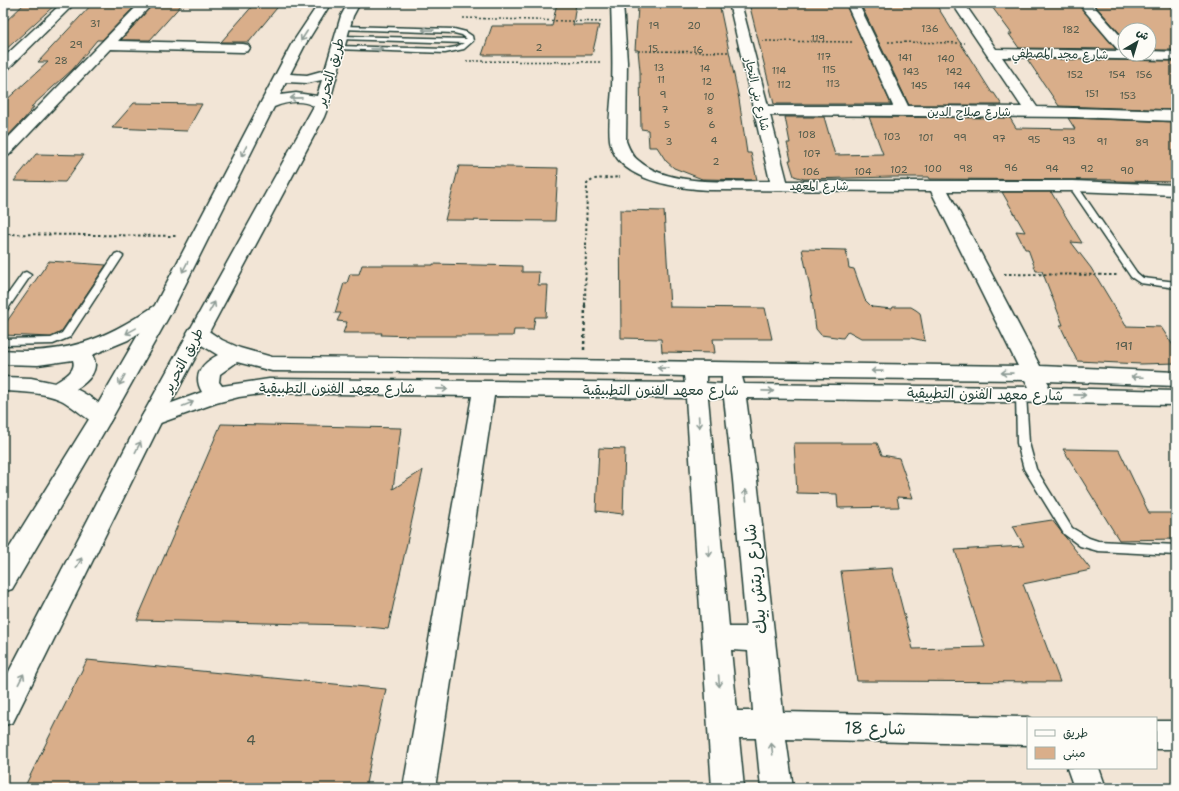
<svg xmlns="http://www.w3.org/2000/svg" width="1179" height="791" font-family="'Shantell Sans','Playpen Sans Arabic',sans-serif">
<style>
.building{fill:#d9ae8a;stroke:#1f3d34}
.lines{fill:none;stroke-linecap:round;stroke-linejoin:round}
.lane-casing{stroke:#1f3d34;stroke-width:3}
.street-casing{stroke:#1f3d34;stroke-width:3}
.secondary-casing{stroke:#1f3d34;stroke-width:3}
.path-far2{stroke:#1f3d34;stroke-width:1.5;stroke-dasharray:2 2;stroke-linecap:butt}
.path-far1{stroke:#1f3d34;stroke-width:2;stroke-dasharray:2.5 2.5;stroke-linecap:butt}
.path{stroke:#1f3d34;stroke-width:2.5;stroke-dasharray:3 3;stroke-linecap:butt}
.lane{fill:#fdfcf7;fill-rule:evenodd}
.street{fill:#fdfcf7;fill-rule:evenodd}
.secondary{fill:#fdfcf7;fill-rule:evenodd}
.oneway{stroke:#8e9c96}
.labels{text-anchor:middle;stroke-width:3;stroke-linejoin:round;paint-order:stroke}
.far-number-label{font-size:10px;fill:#4e594a}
.far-street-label{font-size:12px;fill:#1f3d34;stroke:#fdfcf7}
.number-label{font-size:12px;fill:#4e594a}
.street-label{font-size:14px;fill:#1f3d34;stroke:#fdfcf7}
.near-number-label{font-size:14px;fill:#4e594a}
.near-street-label{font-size:17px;fill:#1f3d34;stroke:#fdfcf7}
</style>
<rect width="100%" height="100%" fill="#f2e5d6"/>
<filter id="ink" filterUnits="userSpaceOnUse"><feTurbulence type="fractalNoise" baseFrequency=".025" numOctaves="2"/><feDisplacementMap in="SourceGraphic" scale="8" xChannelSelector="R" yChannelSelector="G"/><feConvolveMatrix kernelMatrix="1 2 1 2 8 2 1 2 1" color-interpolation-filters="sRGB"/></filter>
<g filter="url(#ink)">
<g class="building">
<polygon points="25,3 57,3 3,52 3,24"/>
<polygon points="93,3 138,3 102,40 97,40 73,69 31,107 34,107 24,119 3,141 3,103 48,62 38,62"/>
<polygon points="154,3 183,3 150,40 121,40"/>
<polygon points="255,3 281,3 249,42 221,42"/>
<polygon points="557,3 576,3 573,25 599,25 592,55 482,55 492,26 552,26"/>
<polygon points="642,3 719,3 739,99 747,153 751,153 757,180 702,179 674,168 666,161 657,147 649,147 648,130 641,129 640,71 638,50 635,50 638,7 642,7"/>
<polygon points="749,3 845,3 891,104 774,104"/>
<polygon points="860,3 935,3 992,93 994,93 1002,105 909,105"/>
<polygon points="989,3 1077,3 1116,49 1019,48 1009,34 1012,34"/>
<polygon points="1093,3 1166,3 1176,13 1176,50 1149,50 1149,30 1125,30 1125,39"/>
<polygon points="1027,59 1176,61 1176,110 1059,106"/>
<polygon points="134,103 202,104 187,131 112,128"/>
<polygon points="785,117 824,117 835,155 883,154 869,117 1010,118 1016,128 1075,129 1068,118 1176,122 1176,182 1116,181 1115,180 930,179 929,177 893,177 804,179 794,176 789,160 791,160 787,143 790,143"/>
<polygon points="36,154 84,155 65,182 14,181"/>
<polygon points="459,166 558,168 555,221 445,220"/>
<polygon points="1002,192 1051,192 1082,243 1071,242 1091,268 1126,326 1161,327 1176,350 1176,363 1141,364 1077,361 1060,325 1063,325 1042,271 1036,271 1028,249 1025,249 1016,231 1025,232"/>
<polygon points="620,210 664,211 670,307 765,308 772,339 713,339 715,353 662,352 661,339 621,338"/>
<polygon points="802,249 846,250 849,268 854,269 865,300 872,307 892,309 893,307 911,307 916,310 920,313 925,341 911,338 861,338 848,331 843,338 821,335 816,329 811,293"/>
<polygon points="49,261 106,265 61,332 51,337 3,335 3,327"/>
<polygon points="433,264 522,266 522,272 539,272 538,285 548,285 546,317 535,317 533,330 514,330 513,336 416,336 381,335 382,333 343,333 347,322 337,321 341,313 335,313 344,283 347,283 350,274 359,274 362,265 433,265"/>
<polygon points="221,424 401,428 393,489 423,470 388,629 349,625 137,620"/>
<polygon points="794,443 877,443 882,455 899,458 913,498 897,497 899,507 838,508 837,494 797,493"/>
<polygon points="599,448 625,449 623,514 596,511"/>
<polygon points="1063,449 1119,450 1149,513 1176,513 1176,539 1119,540"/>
<polygon points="1052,520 1091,570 1023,584 1060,682 857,681 841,571 892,568 913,649 985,647 955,550 1024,546 1013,526"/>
<polygon points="87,660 386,689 365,788 24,788"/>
</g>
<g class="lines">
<g class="lane-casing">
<g id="lane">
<polygon points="343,26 454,29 466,32 472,36 473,41 464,49 445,53 336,49 335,48 338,46 445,49 456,47 464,43 339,39 338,38 341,36 467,39 462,35 454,33 341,29 340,28"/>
<polygon points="1073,183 1076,184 1137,273 1143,278 1176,282 1176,288 1140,283 1131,277 1069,186"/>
<polygon points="118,253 123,256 70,337 53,344 3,345 3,339 51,338 62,333 115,254"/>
<polygon points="26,272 31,275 7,310 3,311 3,301 23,273"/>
<polygon points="1021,390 1025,391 1026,394 1029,443 1036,469 1072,528 1089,538 1098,541 1176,545 1176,555 1098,551 1080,546 1064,534 1024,469 1017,443 1016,394 1017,391"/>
</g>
</g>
<g class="street-casing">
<g id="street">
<polygon points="62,3 75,3 8,69 3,70 3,58"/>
<polygon points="140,3 153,3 118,41 243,44 248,45 250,48 248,51 243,52 110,49 9,155 3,157 3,143"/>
<path d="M611,3H623L627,62L626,141C629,149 632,156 639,161C669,187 733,181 770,181L729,3H741L768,106H893L846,3H858L908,106L1022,107L952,3H964L996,49L1119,51L1078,3H1091L1125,41V54H1149V51L1176,52V60L1002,57L1037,107L1176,111V121L1074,117L770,115L787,181H1073L1176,185V195L1073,191H948L1040,366L1176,372V386L1047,381L1049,384L1047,388L1176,391V405L746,398L757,480L783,712L1028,717L1030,718H1028V745L786,739L793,788H761L756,738H739L744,788H712L686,398L494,396L435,788H403L472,396L269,393L239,397L216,403L152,426L144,423L141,418L144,413L202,392C192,375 202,363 218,355L190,338L187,333L190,328L197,327L204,328L222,340L240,348L272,357C521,359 769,363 1018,366L931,191L709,190C678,188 615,181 610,140C608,124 611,105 612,88C613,60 612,32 611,3ZM237,362L272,371L583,373L684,376L685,383L269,379L222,386L219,382L220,374ZM706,376H722V384L706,383ZM742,377L1025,380L1029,387L744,384ZM708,398H724L733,480L746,627H729ZM731,650L748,651L753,711H737Z"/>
<path d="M163,303L170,305L173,309L170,313L128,340L92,355C101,369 88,382 76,389C90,396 104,405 112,418L109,423C106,424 103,426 100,425C93,425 72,405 61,400C43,392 22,392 3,391V377L31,378L55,383C63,378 77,371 73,360L38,365L3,364V350C66,355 104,340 156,305Z"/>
<rect x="1156" y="721" width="20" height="28"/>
<polygon points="1067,768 1099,768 1106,788 1074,788"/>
</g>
</g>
<g class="secondary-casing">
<path id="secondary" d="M319,3H331L305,45L290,74L307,75L325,70L341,16L348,3H360L353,16L329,104L324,117L163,418L13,722L3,726V683L141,418L314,106C301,99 286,102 274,107L173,309L112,418L12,589L3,592V558L91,416L153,309L291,45ZM322,80L317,96L296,93L280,95L286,82L307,83Z"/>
</g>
<g class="path-far2">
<polyline points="463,18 602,22"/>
<polyline points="762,41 853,42"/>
<polyline points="888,42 965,43"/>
<polyline points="638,51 729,52"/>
<polyline points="466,61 601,62"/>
</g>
<g class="path-far1">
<polyline points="3,234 178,236"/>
<polyline points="1004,274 1117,275"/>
<polyline points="585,305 587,184 594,179 620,177"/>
</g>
<polyline class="path" points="584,350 585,304"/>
<use href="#lane" class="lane"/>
<use href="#street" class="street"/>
<use href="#secondary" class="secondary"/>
</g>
<defs><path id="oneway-shaft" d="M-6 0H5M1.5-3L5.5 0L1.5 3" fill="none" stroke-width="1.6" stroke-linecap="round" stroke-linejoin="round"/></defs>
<g class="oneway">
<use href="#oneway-shaft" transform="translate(428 30) rotate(-179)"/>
<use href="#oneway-shaft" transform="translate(304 36) rotate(123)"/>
<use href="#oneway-shaft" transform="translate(377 49) rotate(2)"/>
<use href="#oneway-shaft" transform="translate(296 98) rotate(179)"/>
<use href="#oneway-shaft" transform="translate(244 151) rotate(117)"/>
<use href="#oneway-shaft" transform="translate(185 267) rotate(117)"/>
<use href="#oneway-shaft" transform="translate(212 307) rotate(-61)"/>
<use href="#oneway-shaft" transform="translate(131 331) rotate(151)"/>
<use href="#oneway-shaft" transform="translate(663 368) rotate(-178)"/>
<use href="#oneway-shaft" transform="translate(877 371) rotate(-179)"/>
<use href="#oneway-shaft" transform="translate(1007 373) rotate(-179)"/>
<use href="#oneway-shaft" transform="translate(1137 377) rotate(-178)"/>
<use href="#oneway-shaft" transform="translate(122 380) rotate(119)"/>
<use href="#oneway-shaft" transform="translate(442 389) rotate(1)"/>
<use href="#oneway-shaft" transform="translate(768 391) rotate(1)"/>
<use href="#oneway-shaft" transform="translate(1080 395) rotate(1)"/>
<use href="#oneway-shaft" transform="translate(188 404) rotate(-22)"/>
<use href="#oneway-shaft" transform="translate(699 422) rotate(86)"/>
<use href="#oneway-shaft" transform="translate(138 447) rotate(-63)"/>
<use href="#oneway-shaft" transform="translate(746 495) rotate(-96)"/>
<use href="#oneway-shaft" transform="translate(709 551) rotate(86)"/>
<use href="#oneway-shaft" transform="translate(79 563) rotate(-63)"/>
<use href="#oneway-shaft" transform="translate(21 679) rotate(-63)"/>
<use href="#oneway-shaft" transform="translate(719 681) rotate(86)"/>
<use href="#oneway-shaft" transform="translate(772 749) rotate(-97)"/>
</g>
</g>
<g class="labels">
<g class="far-number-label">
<text x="95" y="27">31</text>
<text x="654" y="29">19</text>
<text x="694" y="29">20</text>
<text x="930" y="32">136</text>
<text x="1071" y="33">182</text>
<text x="818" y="42">119</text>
<text x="76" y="48">29</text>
<text x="539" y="51">2</text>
<text x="653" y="52">15</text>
<text x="698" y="53">16</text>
<text x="824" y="60">117</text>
<text x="905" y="61">141</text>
<text x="946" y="62">140</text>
<text x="61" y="64">28</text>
<text x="659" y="71">13</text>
<text x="705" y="72">14</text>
<text x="829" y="73">115</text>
<text x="779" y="74">114</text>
<text x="911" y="75">143</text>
<text x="954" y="75">142</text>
<text x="1075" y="78">152</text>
<text x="1117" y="78">154</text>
<text x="1144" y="78">156</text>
<text x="661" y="83">11</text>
<text x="707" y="85">12</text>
<text x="833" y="87">113</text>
<text x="784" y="88">112</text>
<text x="919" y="89">145</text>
<text x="962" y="89">144</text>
<text x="1092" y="97">151</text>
<text x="663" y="98">9</text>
<text x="1128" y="99">153</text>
<text x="709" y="100">10</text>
<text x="665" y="113">7</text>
<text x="710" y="114">8</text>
<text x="667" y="128">5</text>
<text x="712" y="128">6</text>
<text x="807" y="138">108</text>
<text x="892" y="140">103</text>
<text x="926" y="141">101</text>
<text x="960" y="141">99</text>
<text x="999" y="142">97</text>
<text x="1034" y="143">95</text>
<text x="714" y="144">4</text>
<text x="1069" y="144">93</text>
<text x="669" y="145">3</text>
<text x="1102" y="145">91</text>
<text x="1142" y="146">89</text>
<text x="812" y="157">107</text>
<text x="716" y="165">2</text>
<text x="1011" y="171">96</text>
<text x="933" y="172">100</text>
<text x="966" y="172">98</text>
<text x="1052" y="172">94</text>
<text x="1087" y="172">92</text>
<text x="899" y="173">102</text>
<text x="1127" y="174">90</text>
<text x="811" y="175">106</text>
<text x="863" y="175">104</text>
</g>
<g class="far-street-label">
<text transform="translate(1060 54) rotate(1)" y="4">شارع مجد المصطفي</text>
<text transform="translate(757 94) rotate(77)" y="4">شارع بنى النجار</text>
<text x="969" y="116">شارع صلاح الدين</text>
<text x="819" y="190">شارع المعهد</text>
</g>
<g class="number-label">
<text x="1124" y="350">191</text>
</g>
<g class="street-label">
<text transform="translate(330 72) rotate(-74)" y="5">طريق التحرير</text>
<text transform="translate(183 360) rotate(-62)" y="5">طريق التحرير</text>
<text x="337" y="393">شارع معهد الفنون التطبيقية</text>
<text x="661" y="395">شارع معهد الفنون التطبيقية</text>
<text transform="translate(985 394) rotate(1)" y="5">شارع معهد الفنون التطبيقية</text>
</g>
<g class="near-number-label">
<text x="251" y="745">4</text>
</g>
<g class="near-street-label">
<text transform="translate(755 579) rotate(-96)" y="6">شارع ريتش بيك</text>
<text transform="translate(875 728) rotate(1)" y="6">شارع 18</text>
</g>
</g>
<rect width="1179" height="791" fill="none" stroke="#fdfcf7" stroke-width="16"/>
<rect x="8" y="8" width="1163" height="775" fill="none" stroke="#1f3d34" stroke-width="1.5" filter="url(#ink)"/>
<rect x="1027" y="717" width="130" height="52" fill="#fdfcf7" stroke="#a4b0a9"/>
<rect x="1035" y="730" width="20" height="6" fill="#fdfcf7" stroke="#a4b0a9"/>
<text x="1063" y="737" font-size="12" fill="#1f3d34">طريق</text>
<rect x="1035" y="747" width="20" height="12" fill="#d9ae8a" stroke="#a4b0a9"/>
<text x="1063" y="757" font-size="12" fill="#1f3d34">مبنى</text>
<g transform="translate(1137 42) rotate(38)"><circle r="19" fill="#fdfcf7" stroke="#a4b0a9"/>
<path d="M0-3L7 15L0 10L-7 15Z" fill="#1f3d34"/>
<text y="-6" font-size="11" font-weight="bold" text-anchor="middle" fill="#1f3d34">ش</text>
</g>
</svg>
